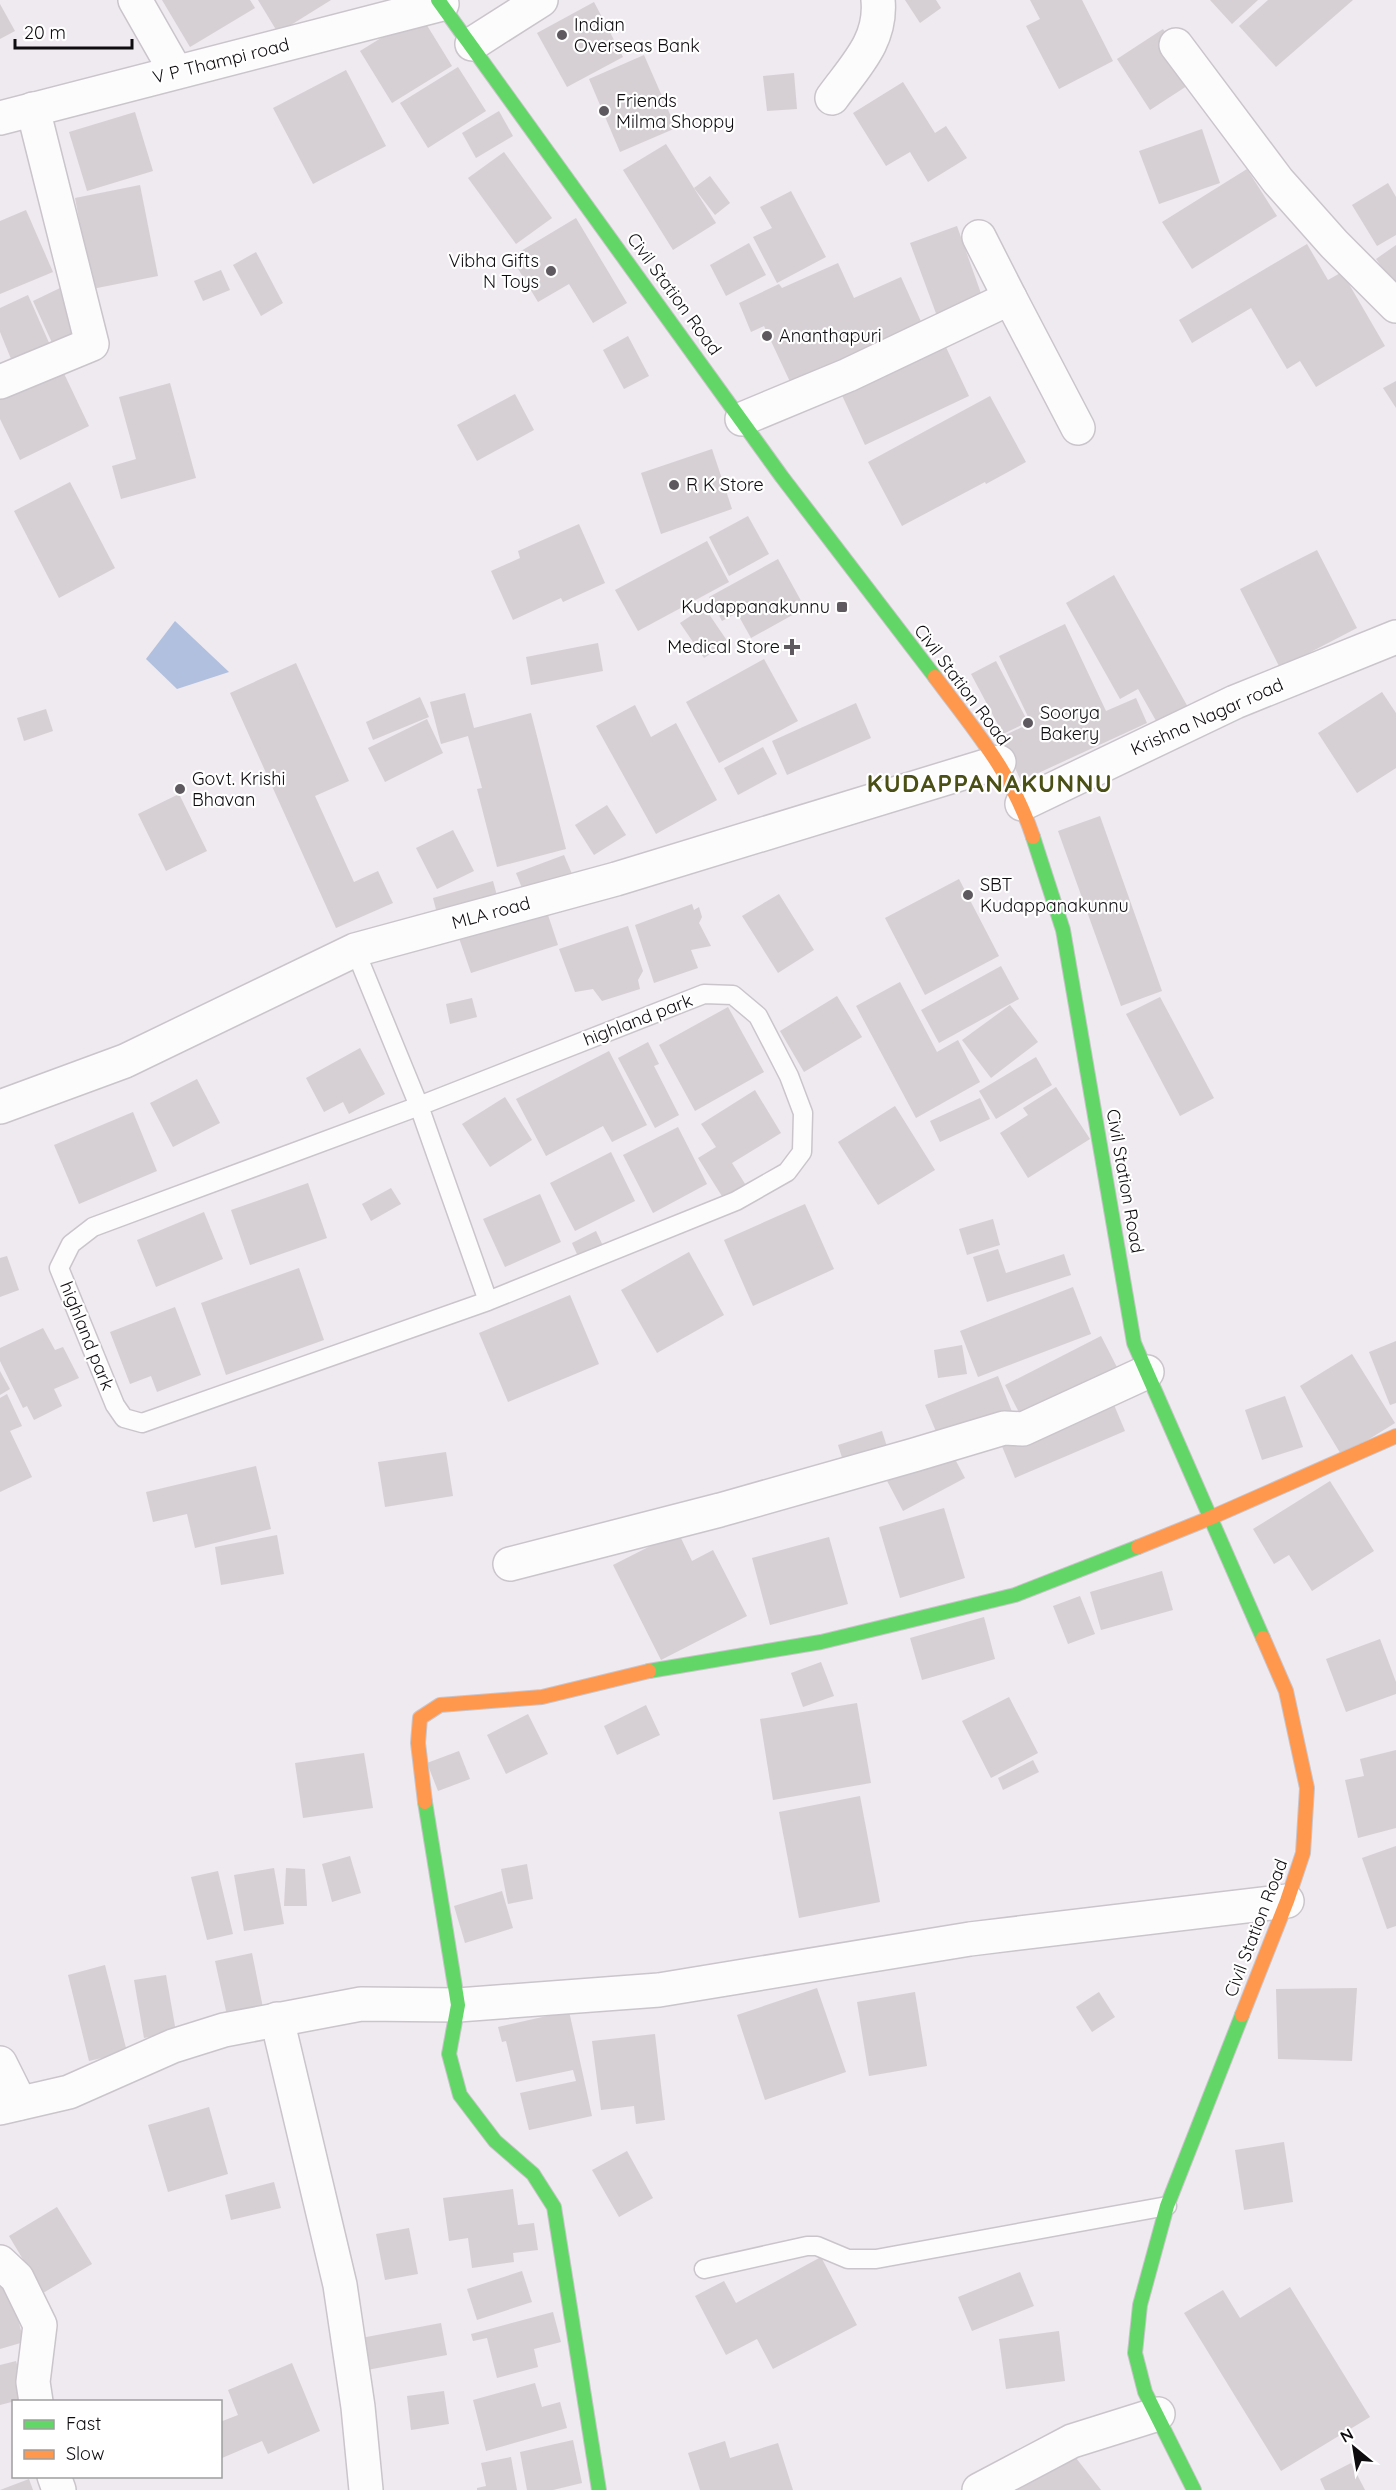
<svg xmlns="http://www.w3.org/2000/svg" width="1396" height="2490" font-family="Quicksand,sans-serif">
<style>
.water{fill:#b1c0de}
.building{fill:#d6d0d4}
.lines{fill:none;stroke-linecap:round;stroke-linejoin:round}
.lane-casing{stroke:#cac5cb;stroke-width:21}
.street-casing{stroke:#cac5cb;stroke-width:36}
.fast-casing{stroke:#cac5cb;stroke-width:16}
.slow-casing{stroke:#cac5cb;stroke-width:16}
.lane{stroke:#fdfcfd;stroke-width:18}
.street{stroke:#fdfcfd;stroke-width:33}
.fast{stroke:#63d668;stroke-width:14}
.slow{stroke:#ff974d;stroke-width:14}
.poi-dot{fill:#5d595e;stroke:#fff;stroke-width:2}
.labels{text-anchor:middle;stroke-width:4.5;stroke-linejoin:round;paint-order:stroke}
.poi-label{font-size:18px;fill:#0f0c10;stroke:#fff;text-anchor:start}
.street-label{font-size:18px;fill:#0f0c10;stroke:#fff}
.district-label{font-size:24px;font-weight:bold;letter-spacing:1.5px;fill:#494f15;stroke:#fff}
</style>
<rect width="100%" height="100%" fill="#efe9f0"/>
<polygon class="water" points="175,621 229,672 177,689 146,659"/>
<g class="building">
<polygon points="162,0 250,0 255,8 190,47"/>
<polygon points="258,0 331,0 278,33"/>
<polygon points="905,0 936,0 941,8 920,23"/>
<polygon points="1030,0 1082,0 1113,61 1059,89 1026,26 1040,19"/>
<polygon points="1210,0 1258,0 1232,24"/>
<polygon points="1268,0 1353,0 1276,67 1239,26"/>
<polygon points="594,2 623,57 567,87 537,33"/>
<polygon points="0,4 15,31 0,39"/>
<polygon points="420,14 452,66 392,103 360,51"/>
<polygon points="1163,29 1196,80 1150,110 1117,59"/>
<polygon points="644,55 676,128 620,152 589,79"/>
<polygon points="458,67 486,111 428,148 400,103"/>
<polygon points="346,70 386,146 313,184 273,108"/>
<polygon points="794,73 797,109 767,111 763,76"/>
<polygon points="903,82 935,133 946,126 967,158 928,182 910,152 886,166 853,113"/>
<polygon points="499,111 513,136 476,158 462,133"/>
<polygon points="135,112 153,171 87,191 69,132"/>
<polygon points="1202,129 1220,183 1159,204 1139,151"/>
<polygon points="666,144 716,223 673,250 623,170"/>
<polygon points="504,152 552,218 516,244 468,178"/>
<polygon points="1247,169 1277,216 1192,269 1162,222"/>
<polygon points="710,176 730,203 715,215 694,188"/>
<polygon points="1388,183 1396,197 1396,235 1377,246 1352,205"/>
<polygon points="140,185 158,276 92,289 75,198"/>
<polygon points="791,191 826,257 777,283 753,237 772,228 760,207"/>
<polygon points="26,210 53,272 0,294 0,221"/>
<polygon points="576,218 627,303 593,323 569,284 538,302 511,257"/>
<polygon points="957,226 983,299 937,316 910,243"/>
<polygon points="749,243 766,275 726,296 710,265"/>
<polygon points="1307,244 1328,280 1342,272 1385,346 1316,387 1300,361 1287,369 1251,308 1192,343 1179,320"/>
<polygon points="1396,245 1396,287 1376,259"/>
<polygon points="256,252 283,303 261,316 233,265"/>
<polygon points="838,263 854,298 901,277 923,326 792,386 764,326 751,332 739,303 779,284 782,288"/>
<polygon points="221,270 230,290 203,301 194,281"/>
<polygon points="60,288 82,334 54,347 33,301"/>
<polygon points="28,295 54,354 16,371 0,332 0,308"/>
<polygon points="628,336 649,376 624,389 603,350"/>
<polygon points="944,343 969,396 865,445 840,391"/>
<polygon points="58,361 89,426 20,460 0,419 0,390"/>
<polygon points="1396,381 1396,408 1383,388"/>
<polygon points="170,383 196,478 121,499 112,466 136,459 119,397"/>
<polygon points="515,394 534,430 477,461 457,425"/>
<polygon points="990,396 1026,462 986,484 985,482 902,526 868,462"/>
<polygon points="712,449 732,509 661,534 641,473"/>
<polygon points="70,482 115,568 59,598 14,511"/>
<polygon points="748,516 769,554 729,576 709,537"/>
<polygon points="579,524 605,583 563,602 561,598 513,620 491,571 520,558 518,551"/>
<polygon points="707,541 729,582 638,631 615,590"/>
<polygon points="1317,550 1357,628 1280,668 1240,589"/>
<polygon points="778,559 805,608 751,638 737,613 722,621 709,597"/>
<polygon points="1114,575 1189,709 1159,726 1138,689 1120,699 1066,603"/>
<polygon points="704,607 728,642 704,658 680,623"/>
<polygon points="1065,624 1106,711 1136,698 1147,723 1021,781 1001,737 1031,723 999,656"/>
<polygon points="598,643 603,671 531,685 526,657"/>
<polygon points="764,659 798,721 719,763 686,702"/>
<polygon points="996,661 1028,722 1003,734 971,674"/>
<polygon points="296,663 349,781 315,796 354,882 378,871 393,903 336,928 230,693"/>
<polygon points="1382,692 1396,713 1396,768 1357,793 1318,733"/>
<polygon points="465,693 474,728 531,713 566,849 497,867 477,789 482,788 468,736 441,744 430,702"/>
<polygon points="420,697 429,717 373,740 366,722"/>
<polygon points="856,703 871,738 787,775 772,741"/>
<polygon points="635,705 651,737 676,723 717,800 656,834 596,726"/>
<polygon points="46,709 53,731 24,741 17,718"/>
<polygon points="427,719 443,753 385,782 368,748"/>
<polygon points="763,747 777,774 738,795 724,768"/>
<polygon points="179,794 207,851 166,871 138,814"/>
<polygon points="607,805 626,835 594,855 575,825"/>
<polygon points="1100,816 1162,991 1121,1006 1058,831"/>
<polygon points="453,830 474,871 437,889 416,848"/>
<polygon points="564,855 572,874 524,893 516,873"/>
<polygon points="959,879 999,956 925,995 885,918"/>
<polygon points="493,881 499,903 439,921 433,898"/>
<polygon points="779,894 814,950 778,973 742,916"/>
<polygon points="692,904 694,910 699,907 702,917 699,923 711,946 691,950 698,968 654,983 635,925"/>
<polygon points="546,909 558,945 471,973 459,938"/>
<polygon points="628,926 643,971 638,980 640,989 602,1001 593,989 575,992 559,949"/>
<polygon points="1001,966 1019,999 939,1043 921,1010"/>
<polygon points="900,982 937,1052 958,1040 980,1082 916,1118 856,1006"/>
<polygon points="837,996 862,1037 804,1072 780,1031"/>
<polygon points="1160,997 1214,1098 1180,1116 1126,1014"/>
<polygon points="472,998 477,1017 450,1024 446,1004"/>
<polygon points="1010,1005 1038,1042 991,1078 962,1040"/>
<polygon points="728,1007 764,1072 695,1111 659,1045"/>
<polygon points="648,1042 659,1064 654,1066 679,1115 655,1128 618,1058"/>
<polygon points="360,1048 385,1094 349,1114 343,1102 324,1112 306,1078"/>
<polygon points="609,1051 647,1125 612,1142 603,1126 546,1156 516,1099"/>
<polygon points="1036,1057 1052,1085 996,1119 979,1091"/>
<polygon points="197,1079 220,1123 173,1147 150,1103"/>
<polygon points="1056,1087 1090,1139 1028,1178 1000,1133 1028,1115 1023,1108"/>
<polygon points="755,1090 781,1133 732,1163 747,1187 725,1201 698,1158 716,1147 701,1124"/>
<polygon points="505,1097 532,1140 490,1167 462,1124"/>
<polygon points="980,1098 990,1119 940,1142 930,1121"/>
<polygon points="895,1106 935,1170 878,1205 838,1142"/>
<polygon points="133,1112 157,1171 79,1204 54,1145"/>
<polygon points="678,1127 707,1184 653,1213 623,1155"/>
<polygon points="611,1152 635,1201 575,1231 550,1183"/>
<polygon points="308,1183 327,1238 250,1265 231,1210"/>
<polygon points="391,1188 401,1204 371,1221 362,1204"/>
<polygon points="540,1194 561,1242 505,1267 483,1219"/>
<polygon points="805,1204 834,1269 753,1306 724,1240"/>
<polygon points="204,1212 223,1259 156,1287 137,1240"/>
<polygon points="993,1219 1000,1245 967,1255 959,1229"/>
<polygon points="596,1231 605,1250 580,1261 572,1243"/>
<polygon points="998,1249 1006,1273 1064,1254 1071,1275 987,1302 973,1257"/>
<polygon points="689,1252 724,1315 657,1353 621,1290"/>
<polygon points="7,1256 19,1290 0,1297 0,1258"/>
<polygon points="299,1268 324,1340 226,1375 201,1303"/>
<polygon points="1073,1287 1091,1334 978,1377 960,1331"/>
<polygon points="570,1295 599,1364 508,1402 479,1333"/>
<polygon points="175,1307 201,1375 157,1392 151,1376 130,1384 110,1332"/>
<polygon points="43,1328 55,1350 63,1347 79,1378 54,1389 62,1406 34,1420 27,1406 23,1408 0,1361 0,1348"/>
<polygon points="1101,1336 1122,1377 1026,1426 1005,1385"/>
<polygon points="1396,1341 1396,1403 1390,1405 1369,1352"/>
<polygon points="962,1345 967,1374 938,1378 934,1350"/>
<polygon points="1352,1354 1395,1423 1342,1456 1300,1386"/>
<polygon points="0,1371 10,1389 0,1395"/>
<polygon points="998,1376 1014,1417 942,1446 925,1405"/>
<polygon points="1109,1393 1125,1431 1015,1478 999,1439"/>
<polygon points="7,1394 22,1426 10,1431 32,1477 0,1492 0,1398"/>
<polygon points="1285,1396 1303,1447 1262,1460 1245,1410"/>
<polygon points="882,1431 890,1456 846,1470 838,1445"/>
<polygon points="948,1446 965,1478 903,1511 886,1479"/>
<polygon points="446,1452 453,1496 385,1507 378,1462"/>
<polygon points="256,1466 271,1529 195,1548 187,1514 153,1522 146,1492"/>
<polygon points="1330,1481 1374,1551 1312,1591 1289,1555 1274,1564 1253,1529"/>
<polygon points="944,1508 965,1578 900,1598 879,1527"/>
<polygon points="678,1532 692,1561 713,1550 747,1616 661,1660 613,1565"/>
<polygon points="277,1535 284,1574 221,1585 215,1547"/>
<polygon points="829,1537 848,1604 770,1625 752,1558"/>
<polygon points="1162,1571 1173,1610 1101,1630 1090,1592"/>
<polygon points="1080,1596 1095,1634 1068,1644 1053,1606"/>
<polygon points="984,1617 995,1659 922,1680 910,1638"/>
<polygon points="1380,1639 1396,1682 1396,1694 1346,1712 1326,1659"/>
<polygon points="821,1662 834,1696 803,1707 791,1673"/>
<polygon points="1009,1697 1038,1753 991,1778 962,1721"/>
<polygon points="857,1703 871,1783 773,1800 760,1719"/>
<polygon points="646,1705 660,1735 617,1755 604,1726"/>
<polygon points="528,1714 548,1754 506,1774 487,1735"/>
<polygon points="1396,1750 1396,1828 1358,1838 1345,1780 1364,1776 1360,1759"/>
<polygon points="459,1751 470,1779 438,1791 427,1763"/>
<polygon points="364,1753 373,1808 303,1818 295,1763"/>
<polygon points="1033,1760 1039,1772 1003,1790 998,1778"/>
<polygon points="860,1796 880,1902 799,1918 779,1812"/>
<polygon points="1396,1846 1396,1926 1387,1929 1362,1858"/>
<polygon points="350,1856 361,1893 332,1902 322,1864"/>
<polygon points="527,1864 533,1899 508,1904 501,1869"/>
<polygon points="274,1868 284,1924 244,1931 234,1875"/>
<polygon points="286,1868 305,1869 307,1906 284,1906"/>
<polygon points="218,1871 233,1934 207,1940 191,1877"/>
<polygon points="502,1891 513,1928 465,1943 454,1906"/>
<polygon points="252,1953 264,2013 228,2020 215,1961"/>
<polygon points="105,1965 127,2052 89,2061 68,1975"/>
<polygon points="166,1975 176,2032 144,2038 134,1980"/>
<polygon points="817,1988 846,2072 765,2100 737,2015"/>
<polygon points="1357,1988 1352,2061 1278,2059 1276,1989"/>
<polygon points="915,1992 927,2066 869,2076 857,2002"/>
<polygon points="1099,1992 1115,2017 1092,2032 1076,2007"/>
<polygon points="569,2011 592,2116 529,2130 520,2093 576,2081 573,2070 516,2082 506,2041 502,2042 498,2027"/>
<polygon points="655,2034 665,2120 636,2124 634,2106 601,2110 592,2041"/>
<polygon points="209,2107 228,2174 168,2192 148,2125"/>
<polygon points="1284,2142 1293,2202 1244,2210 1235,2150"/>
<polygon points="627,2151 653,2198 619,2217 592,2170"/>
<polygon points="274,2182 281,2208 231,2220 225,2195"/>
<polygon points="513,2189 518,2225 534,2223 538,2250 513,2253 514,2262 472,2268 468,2238 449,2241 443,2198"/>
<polygon points="57,2207 92,2264 43,2293 9,2236"/>
<polygon points="409,2228 418,2274 385,2280 376,2234"/>
<polygon points="821,2257 857,2325 773,2369 757,2339 726,2355 695,2296 724,2281 736,2303"/>
<polygon points="522,2271 532,2302 477,2320 467,2289"/>
<polygon points="1020,2272 1034,2306 972,2331 958,2297"/>
<polygon points="7,2277 24,2342 0,2349 0,2279"/>
<polygon points="1290,2287 1370,2417 1281,2471 1184,2313 1223,2290 1240,2318"/>
<polygon points="553,2312 561,2342 534,2349 538,2367 497,2378 487,2338 473,2341 471,2334"/>
<polygon points="441,2323 447,2355 367,2370 361,2338"/>
<polygon points="1059,2331 1065,2381 1006,2389 999,2339"/>
<polygon points="16,2361 27,2398 0,2405 0,2365"/>
<polygon points="292,2363 320,2431 268,2454 262,2441 222,2458 220,2422 238,2415 228,2390"/>
<polygon points="535,2383 542,2407 560,2402 567,2428 486,2451 473,2400"/>
<polygon points="444,2391 449,2424 411,2430 407,2396"/>
<polygon points="573,2440 582,2483 553,2490 527,2490 520,2452"/>
<polygon points="725,2441 730,2458 778,2443 793,2490 700,2490 688,2453"/>
<polygon points="511,2457 517,2490 477,2490 477,2488 486,2486 481,2463"/>
<polygon points="1076,2458 1101,2490 1014,2490 1028,2480"/>
<polygon points="1351,2463 1365,2490 1325,2490 1320,2479"/>
<polygon points="29,2479 33,2490 0,2490"/>
</g>
<g class="lines">
<g class="lane-casing">
<g id="lane">
<polyline points="355,950 419,1106 488,1301 736,1201 787,1172 802,1152 803,1113 789,1076 758,1016 733,995 704,994 419,1106 93,1227 71,1244 59,1268 115,1405 124,1418 142,1423 488,1301"/>
<polyline points="704,2269 807,2246 817,2246 848,2259 876,2259 1167,2206"/>
</g>
</g>
<g class="street-casing">
<g id="street">
<polyline points="135,0 176,72"/>
<polyline points="472,44 541,0"/>
<polyline points="1176,45 1278,181 1334,244 1396,306"/>
<path d="M832,98C855,66 882,41 878,0"/>
<polyline points="0,118 442,4"/>
<polyline points="979,237 1010,298"/>
<polyline points="0,382 92,344 33,109"/>
<polyline points="742,419 848,375 1010,298 1078,428"/>
<polyline points="1022,804 1235,702 1396,637"/>
<polyline points="0,1107 125,1061 355,950 616,879 999,762"/>
<polyline points="510,1564 720,1510 914,1455 1004,1428 1023,1429 1147,1372"/>
<polyline points="277,2019 340,2285 358,2407 366,2490"/>
<polyline points="0,2063 20,2103"/>
<polyline points="0,2108 69,2092 173,2046 224,2030 361,2004 458,2005 659,1990 970,1939 1287,1901"/>
<polyline points="0,2262 17,2278 40,2325 33,2382 36,2402"/>
<polyline points="54,2476 59,2490"/>
<polyline points="979,2490 1072,2441 1158,2414"/>
</g>
</g>
<g class="fast-casing">
<g id="fast">
<polyline points="438,0 782,477 935,677"/>
<polyline points="1033,837 1063,930 1134,1343 1263,1638"/>
<polyline points="649,1671 821,1642 1015,1595 1138,1547"/>
<polyline points="425,1802 458,2005 449,2054 460,2095 495,2141 533,2174 554,2207 599,2490"/>
<polyline points="1194,2490 1145,2392 1135,2353 1140,2305 1167,2206 1242,2015"/>
</g>
</g>
<g class="slow-casing">
<g id="slow">
<path d="M935,677C975,731 1011,771 1033,837"/>
<polyline points="1138,1547 1210,1518 1396,1436"/>
<polyline points="425,1802 418,1743 420,1718 440,1705 542,1697 649,1671"/>
<polyline points="1242,2015 1287,1901 1303,1853 1307,1788 1286,1691 1263,1638"/>
</g>
</g>
<use href="#lane" class="lane"/>
<use href="#street" class="street"/>
<use href="#fast" class="fast"/>
<use href="#slow" class="slow"/>
</g>
<g class="poi-dot">
<circle cx="562" cy="35" r="6"/>
<circle cx="604" cy="111" r="6"/>
<circle cx="551" cy="271" r="6"/>
<circle cx="767" cy="336" r="6"/>
<circle cx="674" cy="485" r="6"/>
<rect x="836" y="601" width="12" height="12" rx="3"/>
<path d="M789 638h6v6h6v6h-6v6h-6v-6h-6v-6h6z"/>
<circle cx="1028" cy="723" r="6"/>
<circle cx="180" cy="789" r="6"/>
<circle cx="968" cy="895" r="6"/>
</g>
<g class="labels">
<g class="poi-label">
<text x="574" y="31">Indian<tspan x="574" dy="21">Overseas Bank</tspan></text>
<text x="616" y="107">Friends<tspan x="616" dy="21">Milma Shoppy</tspan></text>
<text x="539" y="267" text-anchor="end">Vibha Gifts<tspan x="539" dy="21">N Toys</tspan></text>
<text x="779" y="342">Ananthapuri</text>
<text x="686" y="491">R K Store</text>
<text x="830" y="613" text-anchor="end">Kudappanakunnu</text>
<text x="780" y="653" text-anchor="end">Medical Store</text>
<text x="1040" y="719">Soorya<tspan x="1040" dy="21">Bakery</tspan></text>
<text x="192" y="785">Govt. Krishi<tspan x="192" dy="21">Bhavan</tspan></text>
<text x="980" y="891">SBT<tspan x="980" dy="21">Kudappanakunnu</tspan></text>
</g>
<g class="street-label">
<text transform="translate(221 61) rotate(-14)" y="6">V P Thampi road</text>
<text transform="translate(674 294) rotate(54)" y="6">Civil Station Road</text>
<text transform="translate(962 685) rotate(53)" y="6">Civil Station Road</text>
<text transform="translate(1207 717) rotate(-24)" y="6">Krishna Nagar road</text>
<text transform="translate(491 913) rotate(-15)" y="6">MLA road</text>
<text transform="translate(638 1020) rotate(-21)" y="6">highland park</text>
<text transform="translate(1125 1181) rotate(80)" y="6">Civil Station Road</text>
<text transform="translate(87 1336) rotate(68)" y="6">highland park</text>
<text transform="translate(1256 1928) rotate(-69)" y="6">Civil Station Road</text>
</g>
<g class="district-label">
<text x="990" y="792">KUDAPPANAKUNNU</text>
</g>
</g>
<rect x="12" y="2400" width="210" height="78" fill="#ffffff" stroke="#9f9e9f" stroke-width="1.5"/>
<rect x="24" y="2420" width="30" height="9" fill="#63d668" stroke="#9f9e9f" stroke-width="1.5"/>
<text x="66" y="2430" font-size="18" fill="#0f0c10">Fast</text>
<rect x="24" y="2450" width="30" height="9" fill="#ff974d" stroke="#9f9e9f" stroke-width="1.5"/>
<text x="66" y="2460" font-size="18" fill="#0f0c10">Slow</text>
<g transform="translate(1354 2448) rotate(330)" stroke="#ffffff" stroke-width="4.5" paint-order="stroke">
<path d="M0-4.5L10 22L0 15L-10 22Z" fill="#0f0c10"/>
<text y="-9" font-size="16" font-weight="bold" text-anchor="middle" fill="#0f0c10">N</text>
</g>
<path d="M15 39v9h117v-9" fill="none" stroke="#0f0c10" stroke-width="3"/>
<text x="24" y="39" font-size="18" fill="#0f0c10" stroke="#ffffff" stroke-width="4.5" paint-order="stroke">20 m</text>
</svg>
